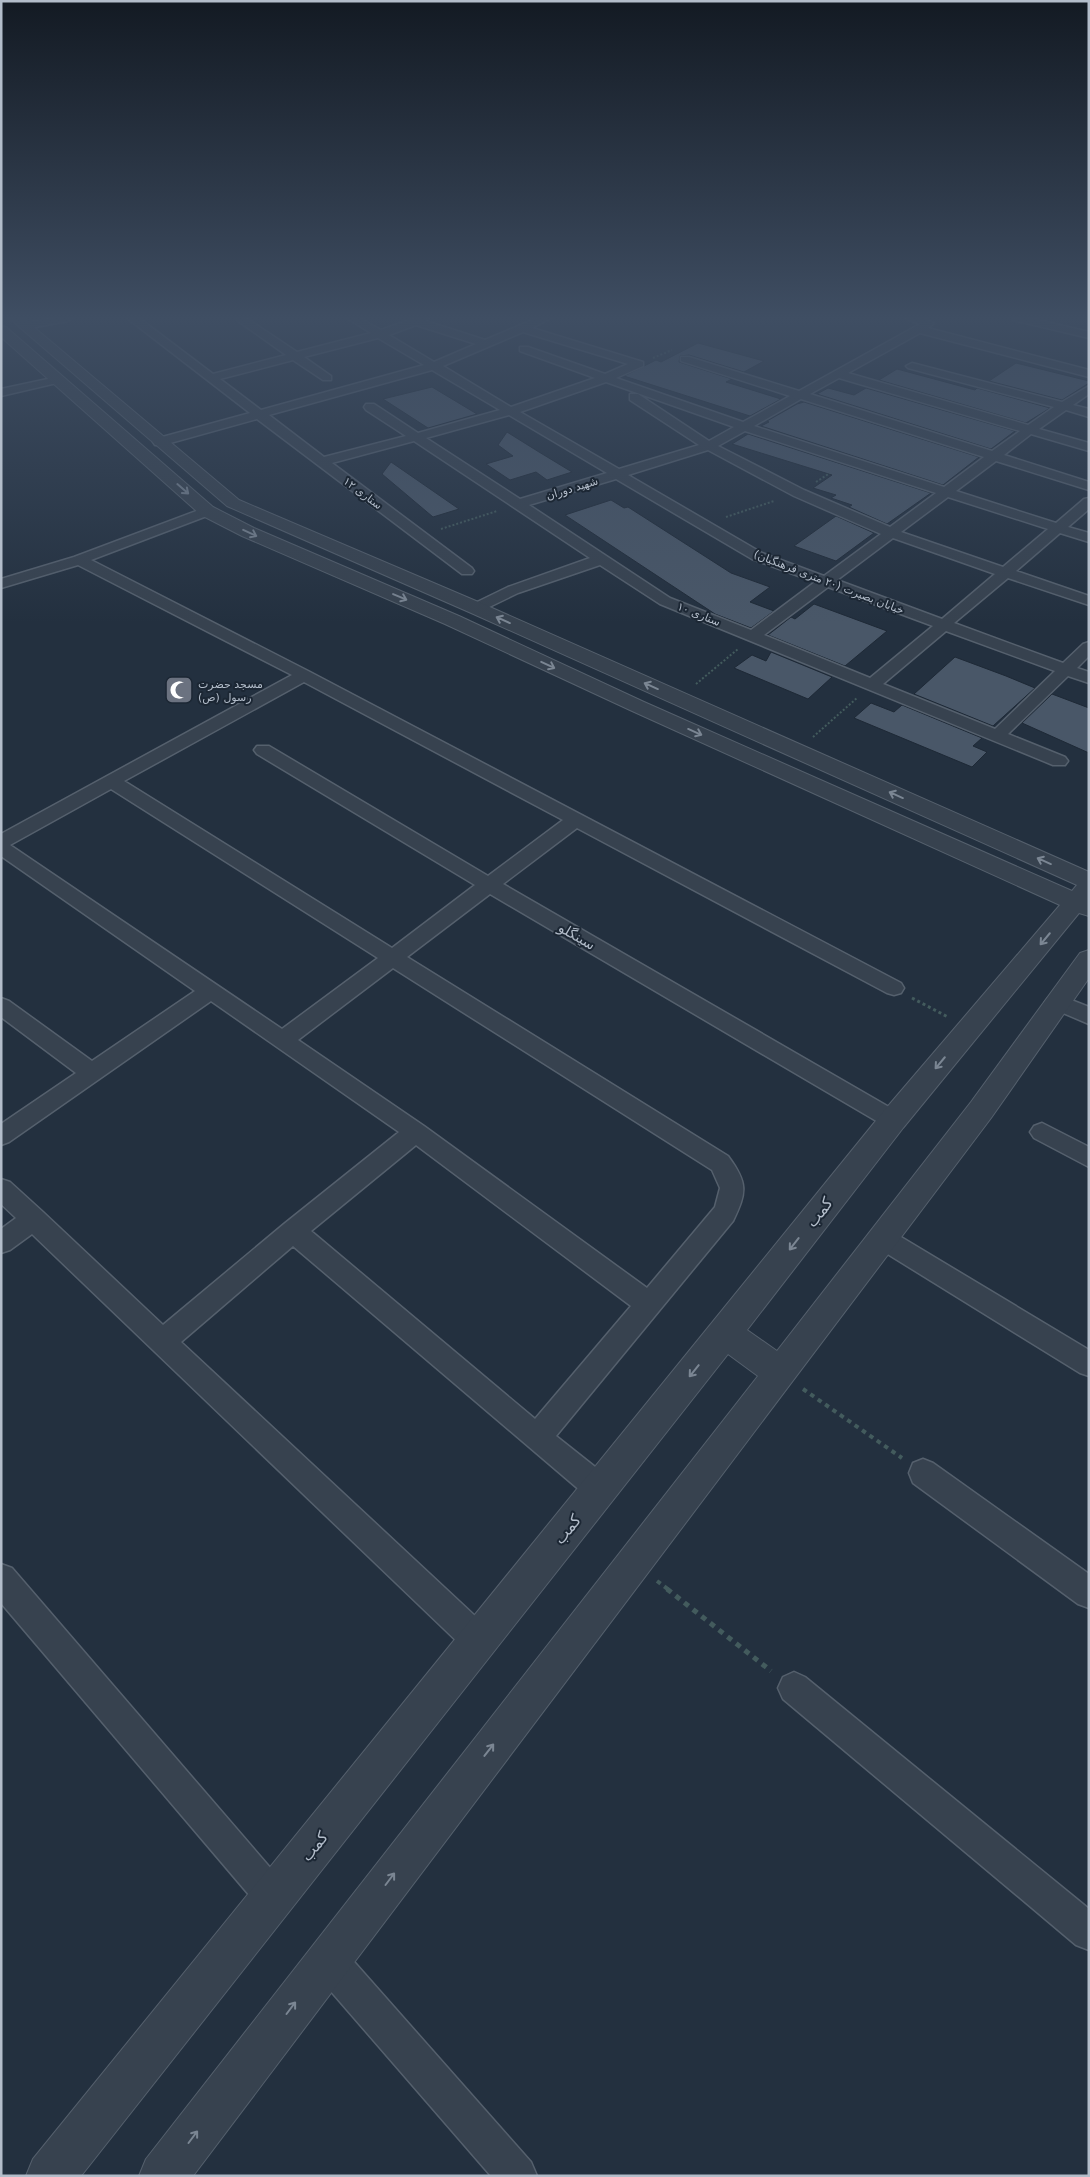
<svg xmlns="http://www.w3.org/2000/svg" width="1090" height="2177" font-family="'DejaVu Sans',Cairo,sans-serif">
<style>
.building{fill:#495768;stroke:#1e2936}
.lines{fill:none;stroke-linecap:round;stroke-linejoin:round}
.minor-casing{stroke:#55606d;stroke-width:3}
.tertiary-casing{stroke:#55606d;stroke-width:2}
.path-far3{stroke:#435b5d;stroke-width:2;stroke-dasharray:2 2;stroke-linecap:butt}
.path-far2{stroke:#435b5d;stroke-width:3;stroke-dasharray:3 3;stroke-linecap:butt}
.path-far1{stroke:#435b5d;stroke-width:4;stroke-dasharray:4.5 4.5;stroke-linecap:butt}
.path{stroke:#435b5d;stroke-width:5;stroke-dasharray:5.5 5.5;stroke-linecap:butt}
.minor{fill:#37424f;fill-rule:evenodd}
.tertiary{fill:#37424f;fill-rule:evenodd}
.oneway{stroke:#7b8693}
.labels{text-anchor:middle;stroke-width:4;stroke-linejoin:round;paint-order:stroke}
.far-street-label{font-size:11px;fill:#b3bdca;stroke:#1c2734}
.far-poi-label{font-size:11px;fill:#b3bdca;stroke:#1c2734;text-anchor:start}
.street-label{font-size:14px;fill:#b3bdca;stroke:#1c2734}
.near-street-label{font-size:16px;fill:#b3bdca;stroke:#1c2734}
</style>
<rect width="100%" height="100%" fill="#23303f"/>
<g class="building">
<polygon points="698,343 764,361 744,372 689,355 680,356 679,362 732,379 726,382 781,399 750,416 624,376 656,360 661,362"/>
<polygon points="1016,363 1089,381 1089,383 1062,400 989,381"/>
<polygon points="897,369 975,390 977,388 1050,408 1026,423 879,380"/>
<polygon points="432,387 477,414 428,428 383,399"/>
<polygon points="828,388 854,395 866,388 1015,431 991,449 817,394"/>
<polygon points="804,402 979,457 943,485 761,426 769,422 767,421 797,404"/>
<polygon points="507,432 539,452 572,472 547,480 536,472 510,480 486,464 513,456 498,445"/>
<polygon points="748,434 931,493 887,524 849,507 852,505 831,498 836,495 813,488 832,475 732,444"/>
<polygon points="391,462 459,509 433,517 382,474"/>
<polygon points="611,500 624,508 628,507 731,573 770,587 750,602 774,611 751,628 715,614 565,515"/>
<polygon points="836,516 874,533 836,561 794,546"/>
<polygon points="814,604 887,631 845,666 768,635 791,617 795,619"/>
<polygon points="771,652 832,677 808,699 734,668 752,655 766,661"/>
<polygon points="955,657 1006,676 1035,688 993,726 914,694"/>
<polygon points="1052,694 1089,708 1089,753 1022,723"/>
<polygon points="871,703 894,712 902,705 982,738 973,746 987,752 972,767 854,718"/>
</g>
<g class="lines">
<g class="minor-casing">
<g id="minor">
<polygon points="52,318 73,318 68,321 25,329 20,326 21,324"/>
<path d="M127,318H139L213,374L286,355L234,318H246L297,352L371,333L347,318H359L381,330L415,318H429L426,321L485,340L537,318H551L532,328L643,362V366L616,378L743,422L790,396L681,361V357H689L799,391L920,324L905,318H922L934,323L928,328L1089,370V377L920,333L848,373L1028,425L1054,407L908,368L906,366L912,363L1062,402L1089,386V394L1073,405L1089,409V417L1066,410L1039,429L1089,443V451L1031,434L1004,455L1089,482V490L996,461L956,491L1056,523L1084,499L1089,498V509L1068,527L1089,533V542L1060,533L1016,571L1089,596V605L1008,578L954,623L1063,663L1083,644L1089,642V656L1077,668L1089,672V683L1068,676L1008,734L1065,757L1068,761L1065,765H1053L660,604L600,565L518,593L481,611H471L468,608L471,605L508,587L590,558L414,441L332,463L472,568L474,571L472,574H462L257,419L163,445H155L153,442L155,439L250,413ZM416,325L476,344L434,362L389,335ZM523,332L628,364L605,374L528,347H520V351L595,378L511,407L443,366ZM378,338L424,365L261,410L220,379L293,360L323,380H331V376L304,357ZM432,370L500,410L418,433L374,404H366L364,407L366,410L406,436L324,457L269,415ZM839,378L1020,431L992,451L810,394ZM606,382L734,427L709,441L638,394H630V400L699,445L619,469L520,412ZM801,399L984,457L944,487L754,426ZM509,415L607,473L520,499L426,438ZM745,431L936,493L890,527L804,490L718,446ZM708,450L794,496L881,534L824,576L762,553L628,475ZM616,479L752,559L815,582L751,630L670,598L529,505ZM948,497L1048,529L1003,567L901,532ZM893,538L995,574L942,619L837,580ZM828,587L933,626L870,678L764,635ZM946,631L1055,671L995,729L883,684Z"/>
<polygon points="1012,318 1030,318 1089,332 1089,338 1013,320"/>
<polygon points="57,377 61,378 61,382 1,396 1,389"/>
<path d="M207,507L214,511L212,514L91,560L310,672L901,983L904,988L901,993L894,995L887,993L577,828L503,884L901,1114L904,1120L901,1126L893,1129L885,1126L490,894L407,957L728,1156C748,1183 747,1192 733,1221L556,1436L609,1478L613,1488L609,1498L599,1502L589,1498L293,1246L181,1342L489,1629L494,1640L489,1651L478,1656L467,1651L32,1234L10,1250L1,1253V1229L16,1218L1,1204V1179L10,1182L43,1212L163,1325L284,1224L399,1132L211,1001L9,1142L1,1145V1124L76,1073L1,1017V998L9,1001L92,1061L195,991L1,856V834L292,675L78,565L1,588V579L74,557ZM304,682L563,820L488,876L269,746H257L254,750L257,754L475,885L392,948L124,781ZM111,789L378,958L282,1029L10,845ZM393,968L712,1170L720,1188L715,1207L647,1288L424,1126L298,1040ZM416,1145L631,1306L535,1419L311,1231Z"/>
<polygon points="1056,994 1089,1007 1089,1024 1049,1007 1045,1002 1049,997"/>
<polygon points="1042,1123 1089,1147 1089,1167 1034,1138 1030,1132 1034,1126"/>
<polygon points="882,1228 891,1231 1089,1350 1089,1376 1080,1373 873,1245 870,1238 873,1231"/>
<polygon points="923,1459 933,1463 1089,1574 1089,1608 1078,1604 913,1483 909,1473 913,1463"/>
<polygon points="1,1564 12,1568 285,1885 291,1897 285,1909 273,1915 261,1909 1,1603"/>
<polygon points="794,1672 805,1677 1089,1909 1089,1950 1076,1945 783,1699 778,1688 783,1677"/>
<polygon points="328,1942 341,1947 531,2162 537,2176 491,2176 315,1973 310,1960 315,1947"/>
</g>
</g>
<g class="tertiary-casing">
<polygon id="tertiary" points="9,318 23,318 239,500 483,604 1089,872 1089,916 1079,913 903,1128 747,1330 777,1351 971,1102 1080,953 1089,950 1089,978 991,1118 193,2176 139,2176 146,2159 758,1376 728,1354 81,2176 26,2176 33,2159 883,1112 1060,905 630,710 445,624 242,536 201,515 1,337 1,326 6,327 213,507 254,528 459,616 644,702 1072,891 1077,885 469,612 227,506"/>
</g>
<g class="path-far3">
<polyline points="653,358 672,350"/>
<polyline points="816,482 830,473"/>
<polyline points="726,517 774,501"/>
<polyline points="441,529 497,511"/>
<polyline points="696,684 738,649"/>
<polyline points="813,737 857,698"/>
</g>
<polyline class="path-far2" points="912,998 948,1017"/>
<g class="path-far1">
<polyline points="803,1389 902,1458"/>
<polyline points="657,1581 669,1590"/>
</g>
<polyline class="path" points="667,1589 771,1671"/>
<use href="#minor" class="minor"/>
<use href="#tertiary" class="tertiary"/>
</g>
<defs><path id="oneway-shaft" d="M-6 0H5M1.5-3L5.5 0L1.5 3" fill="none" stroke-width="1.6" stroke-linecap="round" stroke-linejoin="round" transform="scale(1.25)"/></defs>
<g class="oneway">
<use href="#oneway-shaft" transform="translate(183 489) rotate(41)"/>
<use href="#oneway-shaft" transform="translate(250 533) rotate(25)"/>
<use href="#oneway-shaft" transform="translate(400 597) rotate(23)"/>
<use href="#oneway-shaft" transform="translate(503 620) rotate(-156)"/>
<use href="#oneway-shaft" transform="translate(548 665) rotate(25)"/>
<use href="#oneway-shaft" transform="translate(651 686) rotate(-156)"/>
<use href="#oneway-shaft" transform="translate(695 732) rotate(24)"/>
<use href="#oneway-shaft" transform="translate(896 795) rotate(-156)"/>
<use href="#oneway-shaft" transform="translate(1044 861) rotate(-156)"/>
<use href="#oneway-shaft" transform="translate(1045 939) rotate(130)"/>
<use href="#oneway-shaft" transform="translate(940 1063) rotate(130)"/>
<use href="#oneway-shaft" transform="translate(794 1244) rotate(128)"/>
<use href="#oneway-shaft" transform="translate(694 1371) rotate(129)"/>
<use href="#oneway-shaft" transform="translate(489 1750) rotate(-52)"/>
<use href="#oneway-shaft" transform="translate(390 1879) rotate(-53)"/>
<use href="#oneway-shaft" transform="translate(291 2008) rotate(-53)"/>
<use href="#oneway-shaft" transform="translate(193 2137) rotate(-53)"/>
</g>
<linearGradient id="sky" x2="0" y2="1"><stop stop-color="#131a23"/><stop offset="0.51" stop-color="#3f4e63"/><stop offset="1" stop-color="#3f4e63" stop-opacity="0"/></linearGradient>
<rect width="1090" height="623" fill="url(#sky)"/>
<defs>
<g id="mosque-square" transform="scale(1.4375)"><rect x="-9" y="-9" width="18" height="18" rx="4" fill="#6b7280" stroke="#1c2734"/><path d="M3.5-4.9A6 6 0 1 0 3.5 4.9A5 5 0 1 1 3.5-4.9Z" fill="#fff"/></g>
</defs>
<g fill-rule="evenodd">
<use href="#mosque-square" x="179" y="690"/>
</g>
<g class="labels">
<g class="far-street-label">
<text transform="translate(572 488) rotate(-17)" y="4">شهید دوران</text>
<text transform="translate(363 493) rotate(37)" y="4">ستاری ۱۲</text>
<text transform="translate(829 582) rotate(21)" y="4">خیابان بصیرت (۲۰ متری فرهنگیان)</text>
<text transform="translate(699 614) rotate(22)" y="4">ستاری ۱۰</text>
</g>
<g class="far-poi-label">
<text x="198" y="688">مسجد حضرت<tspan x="198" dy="13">رسول (ص)</tspan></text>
</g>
<g class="street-label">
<text transform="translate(577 936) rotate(30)" y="5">سینگلو</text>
</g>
<g class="near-street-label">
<text transform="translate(819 1212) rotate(-52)" y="6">کمب</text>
<text transform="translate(567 1529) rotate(-51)" y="6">کمب</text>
<text transform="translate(314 1846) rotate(-51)" y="6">کمب</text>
</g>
</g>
<rect width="1090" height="2177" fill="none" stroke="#b3bdca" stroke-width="5"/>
</svg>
